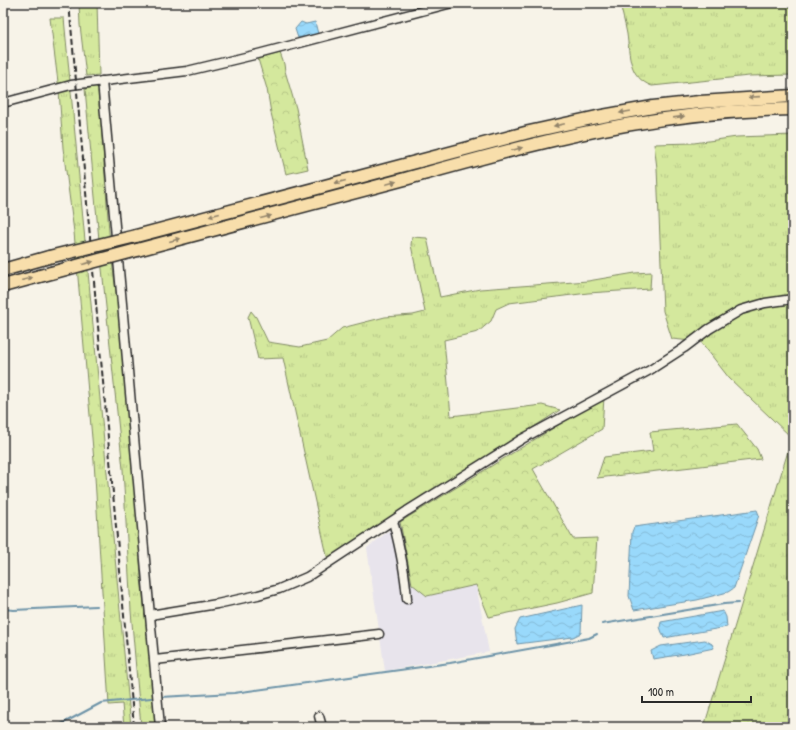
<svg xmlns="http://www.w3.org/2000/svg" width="796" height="730" font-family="'Patrick Hand',sans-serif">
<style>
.built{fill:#e8e4ec}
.grass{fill:url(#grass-tufts);stroke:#808a64}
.forest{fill:url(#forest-crowns);stroke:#808a64}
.water{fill:url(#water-waves);stroke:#6d93a8}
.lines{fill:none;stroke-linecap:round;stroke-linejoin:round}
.stream{stroke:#6d93a8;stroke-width:2}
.street-casing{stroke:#2b2b2b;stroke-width:11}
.primary-casing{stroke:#2b2b2b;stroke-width:15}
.street{stroke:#f7f3e8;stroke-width:8}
.primary{stroke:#f8deab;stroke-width:12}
.rail{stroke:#2b2b2b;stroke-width:2;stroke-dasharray:6 3;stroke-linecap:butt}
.primary-bridge-casing{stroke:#2b2b2b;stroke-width:15;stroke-linecap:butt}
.primary-bridge{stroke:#f8deab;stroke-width:12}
.oneway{fill:#92846b}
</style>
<defs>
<pattern id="grass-tufts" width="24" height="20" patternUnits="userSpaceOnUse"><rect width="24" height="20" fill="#d4e89d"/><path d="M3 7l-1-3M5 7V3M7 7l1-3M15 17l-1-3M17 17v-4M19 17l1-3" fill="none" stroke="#b6c787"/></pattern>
<pattern id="forest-crowns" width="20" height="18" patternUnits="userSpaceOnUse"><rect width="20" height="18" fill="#d4e89d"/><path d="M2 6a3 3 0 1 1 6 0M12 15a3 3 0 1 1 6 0" fill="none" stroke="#b6c787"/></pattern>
<pattern id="water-waves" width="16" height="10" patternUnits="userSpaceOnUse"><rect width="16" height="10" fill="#99d9fb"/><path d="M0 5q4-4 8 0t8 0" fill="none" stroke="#84bad7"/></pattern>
</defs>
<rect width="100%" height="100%" fill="#f7f3e8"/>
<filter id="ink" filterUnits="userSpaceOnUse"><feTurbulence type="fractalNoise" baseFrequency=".025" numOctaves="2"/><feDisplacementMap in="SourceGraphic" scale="8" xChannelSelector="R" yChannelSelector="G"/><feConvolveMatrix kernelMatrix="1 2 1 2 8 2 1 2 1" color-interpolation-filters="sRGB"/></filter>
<g filter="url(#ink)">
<polygon class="built" points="400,522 412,584 428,596 476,585 489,652 385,671 367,548"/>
<g class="grass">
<polygon points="79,3 97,3 99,75 86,76 80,25"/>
<path d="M620,3H793V75L749,76L652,86C628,77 630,55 627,34C625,23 622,13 620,3Z"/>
<polygon points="50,18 64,18 131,727 124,727 122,704 109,705 94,461 74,232 63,148 59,90"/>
<polygon points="93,85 98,88 99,92 110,246 127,375 136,483 141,578 155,700 157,727 141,727 131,611 123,469 99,240 85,89 90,88 90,86"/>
<polygon points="793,135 793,727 704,727 792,438 729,378 701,342 672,339 663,311 657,168 654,144 694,143 737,137"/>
<polygon points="412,237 427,238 440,297 480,289 588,281 635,273 651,272 650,289 588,293 509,303 496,309 491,321 478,332 444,340 451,416 542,405 560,410 328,560 283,358 258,359 248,317 251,311 256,317 268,342 300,347 327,341 342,328 385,317 413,315 425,312 411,245"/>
</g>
<g class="forest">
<polygon points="280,53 284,64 285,71 296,108 308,169 286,174 271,113 267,89 258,59"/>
<polygon points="604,397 602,429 533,469 573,539 597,538 593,593 557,603 489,617 476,585 427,596 412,584 400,522"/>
<polygon points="737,424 757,449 761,459 597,478 604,457 653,451 650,432"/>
</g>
<g class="water">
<polygon points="301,22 306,24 315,22 318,34 298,38 295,29"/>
<polygon points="757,510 759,515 734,588 728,592 697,600 634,610 629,596 632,532 634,527"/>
<polygon points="582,605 581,633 573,637 517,644 515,629 520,619"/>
<polygon points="723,611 726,617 727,627 664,638 660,627 661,622"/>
<polygon points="705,640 712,644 714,648 685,654 653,659 651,651 661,646"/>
</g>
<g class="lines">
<g class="stream">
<polyline points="3,609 14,610 96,606"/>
<polyline points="602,624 724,604 738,603"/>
<polyline points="161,697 234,693 450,663 589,638 597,634"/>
<polyline points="56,727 101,703 151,698"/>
</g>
<g class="street-casing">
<g id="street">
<polyline points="102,81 160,727"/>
<polyline points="3,103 71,85 187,71 258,54 452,3"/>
<path d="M393,521C400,548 405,571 407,599"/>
<polyline points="150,615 217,604 258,595 279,589 307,577 407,511 522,439 650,370 684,348 709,329 741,310 765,303 793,299"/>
<polyline points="155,660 379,634"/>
<polyline points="319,716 322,727"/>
</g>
</g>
<g class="primary-casing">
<g id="primary">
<polyline points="136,236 529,132 597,117 653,107 700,102 793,96"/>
<path d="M137,250C227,227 316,203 405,179C478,159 551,138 625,125C681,115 737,110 793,109"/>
<polyline points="3,270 49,257"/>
<polyline points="3,286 51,273"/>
</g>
</g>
<use href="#street" class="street"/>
<use href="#primary" class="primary"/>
<polyline class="rail" points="69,3 134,727"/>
<g class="primary-bridge-casing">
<g id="primary-bridge">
<polyline points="49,257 136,236"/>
<polyline points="51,273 137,250"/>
</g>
</g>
<use href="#primary-bridge" class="primary-bridge"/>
</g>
<defs><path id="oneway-solid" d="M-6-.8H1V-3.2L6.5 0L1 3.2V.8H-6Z"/></defs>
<g class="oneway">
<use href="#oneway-solid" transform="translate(754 97) rotate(176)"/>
<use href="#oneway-solid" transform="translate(625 112) rotate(170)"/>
<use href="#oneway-solid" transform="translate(679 117) rotate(-8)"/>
<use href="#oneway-solid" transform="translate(559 125) rotate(168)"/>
<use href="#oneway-solid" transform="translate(517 149) rotate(-15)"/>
<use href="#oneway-solid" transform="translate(340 182) rotate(165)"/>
<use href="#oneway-solid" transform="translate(391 183) rotate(-15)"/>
<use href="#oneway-solid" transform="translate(214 215) rotate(165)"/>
<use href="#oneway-solid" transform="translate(266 217) rotate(-15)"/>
<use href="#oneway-solid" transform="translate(175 240) rotate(-14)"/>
<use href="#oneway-solid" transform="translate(88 263) rotate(-15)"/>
<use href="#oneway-solid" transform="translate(27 279) rotate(-15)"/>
</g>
</g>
<rect width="796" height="730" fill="none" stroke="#f7f3e8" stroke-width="16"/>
<rect x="8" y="8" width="780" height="714" fill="none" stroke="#2b2b2b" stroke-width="1.5" filter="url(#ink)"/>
<path d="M642 696v6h109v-6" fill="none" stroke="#2b2b2b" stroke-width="2"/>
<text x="648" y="696" font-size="12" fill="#2b2b2b" stroke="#f7f3e8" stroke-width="3" paint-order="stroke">100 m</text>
</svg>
